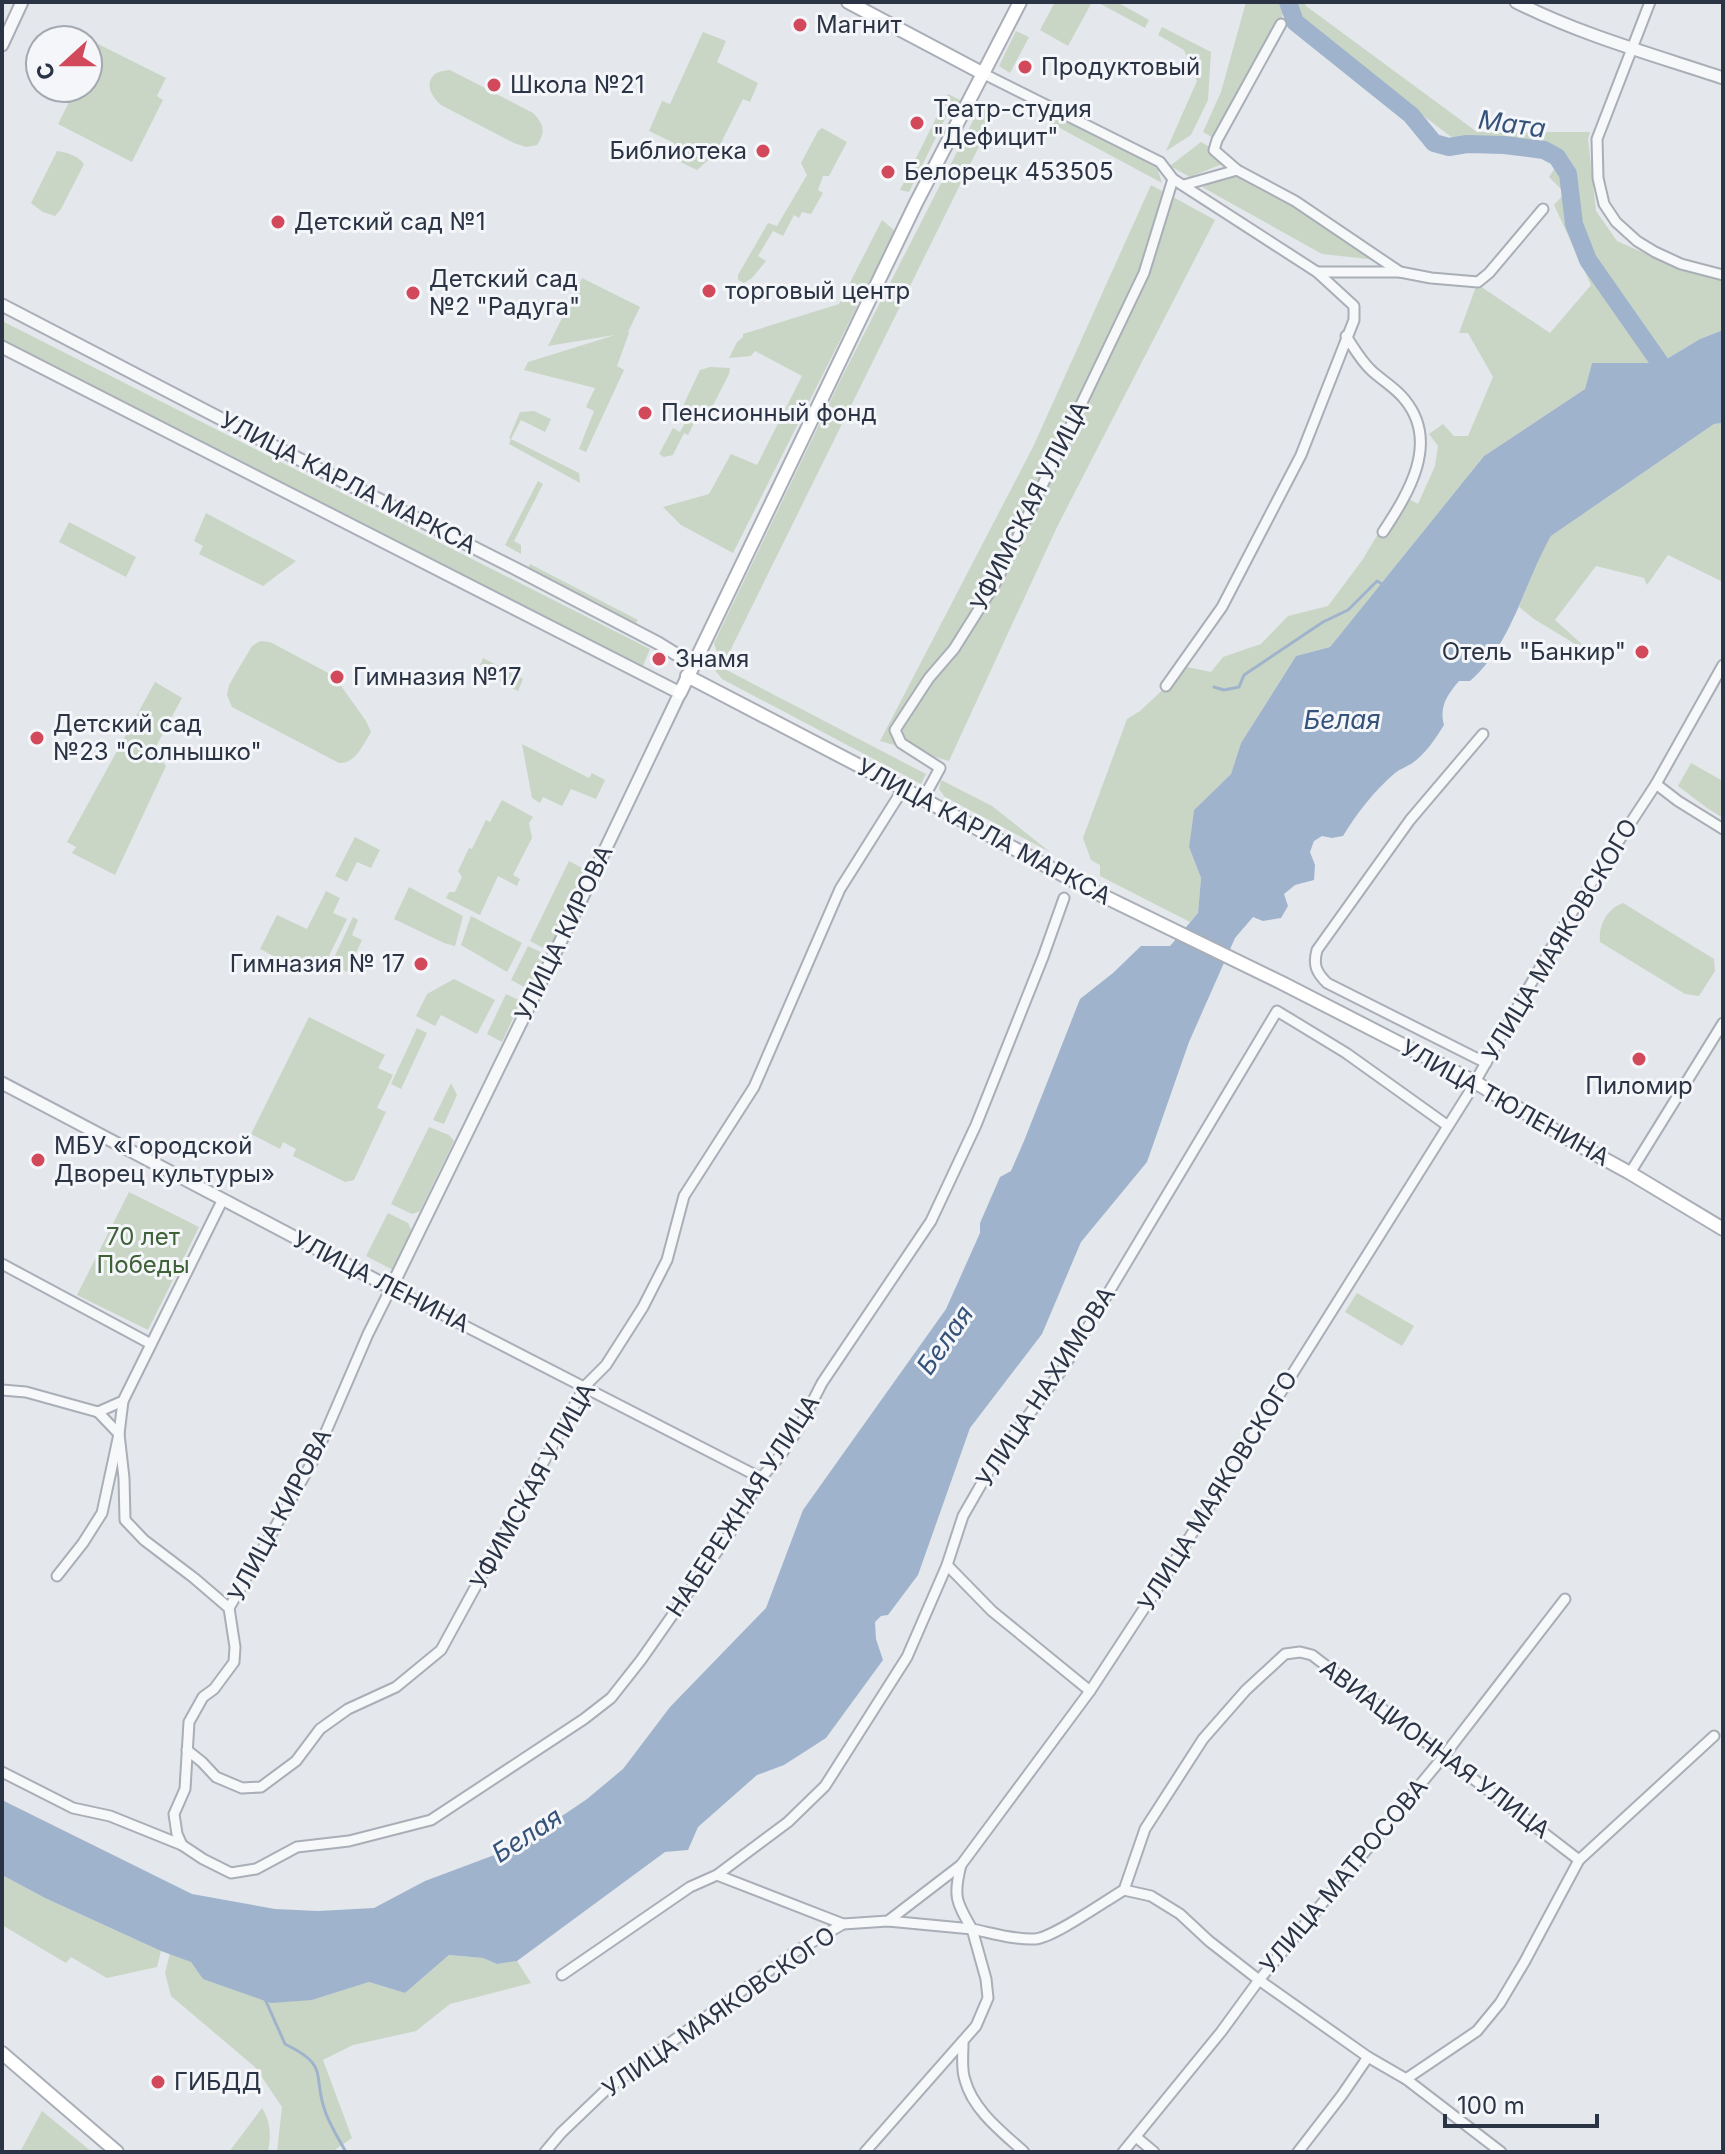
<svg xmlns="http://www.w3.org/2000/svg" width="1725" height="2154" font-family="Inter,sans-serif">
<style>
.green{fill:#c9d6c5}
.water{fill:#9fb4cc}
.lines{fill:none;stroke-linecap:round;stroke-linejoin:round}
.stream{stroke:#9fb4cc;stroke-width:3}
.river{stroke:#9fb4cc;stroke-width:18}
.minor-casing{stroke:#a9aeb7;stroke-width:13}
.tertiary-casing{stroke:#a9aeb7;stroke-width:15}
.secondary-casing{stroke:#a9aeb7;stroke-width:16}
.minor{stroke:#f7f8fa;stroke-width:9}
.tertiary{stroke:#f7f8fa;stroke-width:11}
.secondary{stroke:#fff;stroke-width:12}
.poi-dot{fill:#d1495b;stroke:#f4f6f9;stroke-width:3}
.labels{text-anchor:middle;stroke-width:6;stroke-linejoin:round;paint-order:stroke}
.poi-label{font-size:24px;fill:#2b3445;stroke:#f4f6f9;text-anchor:start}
.street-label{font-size:24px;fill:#2b3445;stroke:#f4f6f9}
.park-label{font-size:24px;fill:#3f6138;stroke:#f4f6f9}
.water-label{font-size:26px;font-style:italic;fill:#34527a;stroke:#f4f6f9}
</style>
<rect width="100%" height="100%" fill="#e4e7ec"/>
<g class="green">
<polygon points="1055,2 1092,2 1068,46 1040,30"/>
<polygon points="1097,2 1117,2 1149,20 1145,28"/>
<polygon points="1246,2 1305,2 1306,6 1477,132 1590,132 1588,139 1596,211 1617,241 1678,268 1723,276 1723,330 1700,339 1660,363 1592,363 1585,389 1484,456 1330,647 1296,656 1241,743 1231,774 1194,810 1189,847 1201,878 1198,913 1190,922 1100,876 1100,865 1091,860 1083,838 1127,719 1140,711 1187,667 1211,672 1223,657 1261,644 1288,616 1328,606 1363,559 1401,495 1418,504 1435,466 1438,446 1429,434 1443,424 1454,436 1468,436 1493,377 1468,333 1459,333 1477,284 1550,333 1591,285 1554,205 1565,193 1549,177 1558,163 1545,154 1466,148 1283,10 1281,24 1217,140 1203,132 1221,92"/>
<polygon points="1162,27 1211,52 1208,100 1191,135 1166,151 1197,81 1184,50 1158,35"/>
<polygon points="1016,31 1029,37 1010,73 999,66"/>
<polygon points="703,32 726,41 717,62 758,83 750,102 743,99 716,153 697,170 670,157 674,143 649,131 662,101 670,104"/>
<polygon points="98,44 166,78 157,96 163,100 132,162 58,124 76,88 88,88 88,63"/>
<path d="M450,70L533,113C544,124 546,132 537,145L526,147L514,143L441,105C424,90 425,71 450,70Z"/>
<polygon points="948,94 962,101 958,108 949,111 909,192 900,190"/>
<polygon points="981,105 995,114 726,659 718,655 714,643 841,379"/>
<polygon points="1047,112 1157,167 1162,183 1043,119"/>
<polygon points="822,128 847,142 829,176 823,176 818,190 823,193 811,214 802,212 799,218 794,215 783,236 773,231 758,256 766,261 752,278 744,283 738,280 738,275 768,223 777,226 807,175 801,163 818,131"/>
<polygon points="1201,142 1232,160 1190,177 1170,166"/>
<path d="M57,151C68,153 77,155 84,164L61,209L55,216L43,212L31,203Z"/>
<polygon points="1244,168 1386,261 1322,254 1202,187"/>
<polygon points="1151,185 1215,220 1058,525 949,761 880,741 1033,447"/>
<polygon points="882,220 895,231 733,553 681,525 663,507 709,494 731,454 757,465 802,376 755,351 751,356 729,358 737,342 743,337 743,334 839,304"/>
<polygon points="582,278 640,307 628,332 629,333 617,366 624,370 586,452 579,449 594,411 586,407 595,388 524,370 528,362 615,335 548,346"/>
<polygon points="2,321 650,649 643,666 2,339"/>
<polygon points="710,367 730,368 729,374 707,417 699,420 681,410 700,370"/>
<polygon points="534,411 551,419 545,432 521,420 511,439 579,473 580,483 509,444 511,439 509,438 520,412"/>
<polygon points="687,419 694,423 688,435 684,433 673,455 664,457 659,454 673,428 680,432"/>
<polygon points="1723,423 1723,582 1668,555 1647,585 1644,578 1596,566 1555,620 1595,656 1534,619 1519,607 1540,555 1551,536 1714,424"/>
<polygon points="538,481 543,484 514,541 521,545 521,554 505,545"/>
<polygon points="206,513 296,561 263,586 199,554 203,546 194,541"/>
<polygon points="69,522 136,557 126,577 59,542"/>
<polygon points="530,564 638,620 636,623 528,568"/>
<path d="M260,641L270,642L334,676L366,721L371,732C363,744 356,764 339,763L232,707L227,695L229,685L252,646Z"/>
<polygon points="483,658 523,679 518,691 499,681 501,677 480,665"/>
<polygon points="717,665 926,774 921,784 722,679 715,670"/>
<polygon points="155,682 182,698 154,750 166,766 115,875 72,853 76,847 67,842"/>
<polygon points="522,744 589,778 592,773 605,780 596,799 571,789 562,806 543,797 540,803 532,798"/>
<polygon points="1691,763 1723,781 1723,818 1707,808 1678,786"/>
<polygon points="941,780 992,806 1050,852 945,797 939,789"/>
<polygon points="502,800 533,817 529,823 532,838 513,875 520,879 517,886 498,876 480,915 446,898 449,892 455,892 462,877 458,871 469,848 472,849 486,820 490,822"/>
<polygon points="355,837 380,850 371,868 357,862 347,882 335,876"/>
<polygon points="569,861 582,868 584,878 549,951 530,941"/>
<polygon points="409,887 463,916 455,946 444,943 394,919"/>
<polygon points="326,891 340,898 333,913 347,919 324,966 311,960 305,972 260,949 277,915 307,929"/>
<path d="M1623,903L1714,959L1715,971L1699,996L1685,994L1600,942C1598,925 1607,909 1623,903Z"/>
<polygon points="471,916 522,943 507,972 461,945"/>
<polygon points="353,917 358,920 352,935 362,940 347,972 331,964"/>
<polygon points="528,946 547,955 530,990 511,980"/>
<polygon points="454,979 495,1000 477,1034 441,1015 435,1026 416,1016 427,994"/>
<polygon points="506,994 521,1001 502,1042 487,1034"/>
<polygon points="309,1017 385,1055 378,1068 393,1075 377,1108 386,1112 354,1180 345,1182 293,1156 296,1149 283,1142 280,1149 251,1134"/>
<polygon points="417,1028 427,1033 401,1089 391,1084"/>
<polygon points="451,1083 457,1095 444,1124 433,1120"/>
<polygon points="429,1127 449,1135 454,1141 420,1211 412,1214 391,1204"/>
<polygon points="129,1192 199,1227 148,1330 77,1295"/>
<polygon points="388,1213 408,1223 412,1232 393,1270 366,1256"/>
<polygon points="1357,1293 1414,1326 1402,1346 1345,1312"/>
<polygon points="2,1875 45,1898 161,1951 157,1967 107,1978 71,1957 66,1963 2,1925"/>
<polygon points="170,1953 191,1962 204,1979 312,2000 369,1982 405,1993 449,1955 483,1958 497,1964 517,1961 531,1983 450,2004 416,2031 353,2045 323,2060 352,2138 332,2152 277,2152 282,2107 255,2067 171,1996 165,1973"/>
<path d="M262,2108C271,2123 271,2135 268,2152H229Z"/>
<polygon points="42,2111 92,2152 20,2152"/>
</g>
<path class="water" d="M1723,330V423L1714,424L1551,536C1524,583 1512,644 1470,681H1459C1447,695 1439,707 1444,725C1436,738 1424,756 1411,764C1406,767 1400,769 1395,773C1374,791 1357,813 1343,836L1332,838L1322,836L1314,841L1310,852L1315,865L1314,880L1295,885L1284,894L1288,906L1281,918L1263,921L1253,917L1235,938L1189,1042L1147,1162L1081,1242L1042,1334L970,1428L918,1575L888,1615L881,1616L875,1622L876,1639L883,1660L826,1738L784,1765L757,1775L698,1827L688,1850L665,1852L517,1961L497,1964L483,1958L449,1955L405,1993L369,1982L312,2000L271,2003L203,1979L191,1962L161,1951L45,1898L2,1875V1800L192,1894L275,1909L318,1911L374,1908L425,1881L497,1854L565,1814L587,1799L623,1769L670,1707L766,1608L803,1510L946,1309L980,1233V1223L1000,1177L1011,1171L1024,1141L1080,999L1113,973L1141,946H1170L1198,913L1201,878L1189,847L1194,810L1231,774L1241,743L1296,656L1330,647L1484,456L1585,389L1592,363H1660L1700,339Z"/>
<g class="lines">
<g class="stream">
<polyline points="1214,687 1224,690 1239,687 1244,675 1323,622 1348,610 1377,581 1382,584"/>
<path d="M265,1999L285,2044C330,2066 312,2073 325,2111C330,2125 339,2140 346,2152"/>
</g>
<polyline class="river" points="1288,2 1295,22 1411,115 1434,143 1449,147 1467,144 1504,145 1544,150 1557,157 1568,174 1574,224 1588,260 1660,363 1666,384"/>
<g class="minor-casing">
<g id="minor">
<polyline points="1650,2 1597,139 1598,178 1604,204 1616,222 1637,241 1655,252 1681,264 1723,275"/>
<polyline points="982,73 1160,162 1173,179 1317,272 1354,306 1354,320 1301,455 1222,607 1166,686"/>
<polyline points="1237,170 1214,150 1217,140 1281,24"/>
<polyline points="1184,185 1237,170 1295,201 1400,272"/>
<polyline points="1317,272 1400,272 1431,278 1478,282 1489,273 1543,209"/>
<path d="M1346,336C1354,348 1361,361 1372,371C1383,381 1397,389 1405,400C1440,443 1408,494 1383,532"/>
<path d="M1483,734L1410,820L1317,950C1313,965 1316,972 1327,983L1486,1063"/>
<polyline points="1656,784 1678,801 1723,829"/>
<polyline points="923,799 940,768 901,743 895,730 929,678 954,649 996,582 1144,273 1173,179"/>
<polyline points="1630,1173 1723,1023"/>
<polyline points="2,1264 151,1344"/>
<polyline points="2,1390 26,1392 98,1412"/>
<polyline points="123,1401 119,1434 124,1478 125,1520 144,1540 194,1578 229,1608"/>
<polyline points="98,1412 123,1401 223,1199"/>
<polyline points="761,1478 391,1288 368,1334 315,1457 229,1608 235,1647 234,1662 214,1689 203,1697 189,1722 185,1789 174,1814 177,1834 182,1845 203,1859 231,1873 256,1869 297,1847 349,1841 431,1820 584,1719 611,1698 641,1660 730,1533 761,1478 780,1456 799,1428 822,1383 931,1221 976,1125 1043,957 1064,898"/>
<polyline points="947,1565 992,1611 1090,1691"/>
<polyline points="57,1576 83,1543 102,1513 119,1434 98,1412"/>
<polyline points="187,1750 202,1762 216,1777 242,1788 261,1787 296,1761 320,1729 348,1709 396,1687 441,1650 585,1386 606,1365 643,1307 667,1260 684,1196 754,1087 840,889 903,789"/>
<polyline points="2,1772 73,1808 110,1816 182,1845"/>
<path d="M961,1865C953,1896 956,1902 972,1929C992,1933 1014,1940 1035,1939C1053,1938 1105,1901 1124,1890L1145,1829L1203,1739L1246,1690L1285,1654L1300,1652L1312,1655L1579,1860"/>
<polyline points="717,1875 843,1924"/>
<polyline points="1124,1890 1151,1896 1180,1914 1209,1941 1259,1980 1368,2057 1406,2079 1501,2152"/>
<polyline points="562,1975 690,1887 717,1875 788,1822 825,1786 907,1657 947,1565 963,1516 994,1462 1064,1367 1277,1011 1346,1053 1448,1126"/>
<path d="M963,2043C963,2055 961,2069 965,2080C973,2110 1002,2132 1024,2152"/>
<polyline points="1406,2079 1477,2031 1500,2003 1525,1961 1579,1860 1714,1736"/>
<polyline points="1136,2137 1154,2152"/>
<polyline points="545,2152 561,2133 607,2089 795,1952 843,1924 888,1921 961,1865 1090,1691 1166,1575 1467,1096 1569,917 1656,784 1723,665"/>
<polyline points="865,2152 976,2026 988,1998 986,1979 972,1929 888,1921"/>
<polyline points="1123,2152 1221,2032 1259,1980 1443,1757 1565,1599"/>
<polyline points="1298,2152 1342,2095 1368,2057"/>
</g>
</g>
<g class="tertiary-casing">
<g id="tertiary">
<path d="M1516,2C1581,35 1654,55 1723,78"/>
<polyline points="2,45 22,2"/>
<polyline points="2,305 285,452 522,572 658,643 692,664"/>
<polyline points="2,347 680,693 595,871 391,1288 2,1083"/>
</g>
</g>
<g class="secondary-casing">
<g id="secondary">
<polyline points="848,2 982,73"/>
<polyline points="687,676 923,799 1087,888 1284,984 1475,1082 1577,1144 1630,1173 1723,1229"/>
<polyline points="680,693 916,203 1020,2"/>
<polyline points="2,2053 117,2152"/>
</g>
</g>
<use href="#minor" class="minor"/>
<use href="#tertiary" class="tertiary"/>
<use href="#secondary" class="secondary"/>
</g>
<g class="poi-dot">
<circle cx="800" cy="25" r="8"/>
<circle cx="1025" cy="67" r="8"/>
<circle cx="494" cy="85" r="8"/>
<circle cx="917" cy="123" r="8"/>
<circle cx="763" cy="151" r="8"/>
<circle cx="888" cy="172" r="8"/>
<circle cx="278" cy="222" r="8"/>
<circle cx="709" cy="291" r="8"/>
<circle cx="413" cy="293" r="8"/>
<circle cx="645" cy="413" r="8"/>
<circle cx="1642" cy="652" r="8"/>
<circle cx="659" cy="659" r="8"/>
<circle cx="337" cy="677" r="8"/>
<circle cx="37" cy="738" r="8"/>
<circle cx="421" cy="964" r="8"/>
<circle cx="1639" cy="1059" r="8"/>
<circle cx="38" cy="1160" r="8"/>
<circle cx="158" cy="2082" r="8"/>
</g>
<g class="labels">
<g class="poi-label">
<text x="816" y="33">Магнит</text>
<text x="1041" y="75">Продуктовый</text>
<text x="510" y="93">Школа №21</text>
<text x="933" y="117">Театр-студия<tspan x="933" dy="28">"Дефицит"</tspan></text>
<text x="747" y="159" text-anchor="end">Библиотека</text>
<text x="904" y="180">Белорецк 453505</text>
<text x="294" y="230">Детский сад №1</text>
<text x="429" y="287">Детский сад<tspan x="429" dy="28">№2 "Радуга"</tspan></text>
<text x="725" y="299">торговый центр</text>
<text x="661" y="421">Пенсионный фонд</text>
<text x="1626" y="660" text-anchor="end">Отель "Банкир"</text>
<text x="675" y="667">Знамя</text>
<text x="353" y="685">Гимназия №17</text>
<text x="53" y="732">Детский сад<tspan x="53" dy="28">№23 "Солнышко"</tspan></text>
<text x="405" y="972" text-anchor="end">Гимназия № 17</text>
<text x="1639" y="1094" text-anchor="middle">Пиломир</text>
<text x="54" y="1154">МБУ «Городской<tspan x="54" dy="28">Дворец культуры»</tspan></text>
<text x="174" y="2090">ГИБДД</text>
</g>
<g class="street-label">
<text transform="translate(348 483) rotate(27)" y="8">УЛИЦА КАРЛА МАРКСА</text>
<text transform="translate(1030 506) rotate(-63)" y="8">УФИМСКАЯ УЛИЦА</text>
<text transform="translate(984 832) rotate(28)" y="8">УЛИЦА КАРЛА МАРКСА</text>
<text transform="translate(564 933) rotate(-64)" y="8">УЛИЦА КИРОВА</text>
<text transform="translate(1560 940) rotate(-59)" y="8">УЛИЦА МАЯКОВСКОГО</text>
<text transform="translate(1505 1103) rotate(29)" y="8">УЛИЦА ТЮЛЕНИНА</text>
<text transform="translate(381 1282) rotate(27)" y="8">УЛИЦА ЛЕНИНА</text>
<text transform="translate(1046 1387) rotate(-57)" y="8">УЛИЦА НАХИМОВА</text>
<text transform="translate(533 1486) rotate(-61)" y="8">УФИМСКАЯ УЛИЦА</text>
<text transform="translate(1218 1491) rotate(-58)" y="8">УЛИЦА МАЯКОВСКОГО</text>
<text transform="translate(743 1506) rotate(-57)" y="8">НАБЕРЕЖНАЯ УЛИЦА</text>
<text transform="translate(280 1515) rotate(-62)" y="8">УЛИЦА КИРОВА</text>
<text transform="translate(1435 1749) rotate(37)" y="8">АВИАЦИОННАЯ УЛИЦА</text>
<text transform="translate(1344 1876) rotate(-50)" y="8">УЛИЦА МАТРОСОВА</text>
<text transform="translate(719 2012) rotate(-35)" y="8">УЛИЦА МАЯКОВСКОГО</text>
</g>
<g class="park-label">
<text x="143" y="1245">70 лет<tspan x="143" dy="28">Победы</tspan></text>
</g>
<g class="water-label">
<text transform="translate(1512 124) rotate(8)" y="9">Мата</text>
<text x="1342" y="729">Белая</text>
<text transform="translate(945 1340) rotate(-55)" y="9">Белая</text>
<text transform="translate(527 1835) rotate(-33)" y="9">Белая</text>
</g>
</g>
<rect width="1725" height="2154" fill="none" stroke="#2b3445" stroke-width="8"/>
<g transform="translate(64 64) rotate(249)"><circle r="38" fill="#f4f6f9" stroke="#a4a8b1" stroke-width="2"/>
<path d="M0-6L14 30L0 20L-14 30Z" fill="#d1495b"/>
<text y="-12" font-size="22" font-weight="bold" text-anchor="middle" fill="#2b3445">С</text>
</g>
<path d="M1445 2114v12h152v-12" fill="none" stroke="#2b3445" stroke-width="4"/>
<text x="1457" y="2114" font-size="24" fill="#2b3445" stroke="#f4f6f9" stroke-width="6" paint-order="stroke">100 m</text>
</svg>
